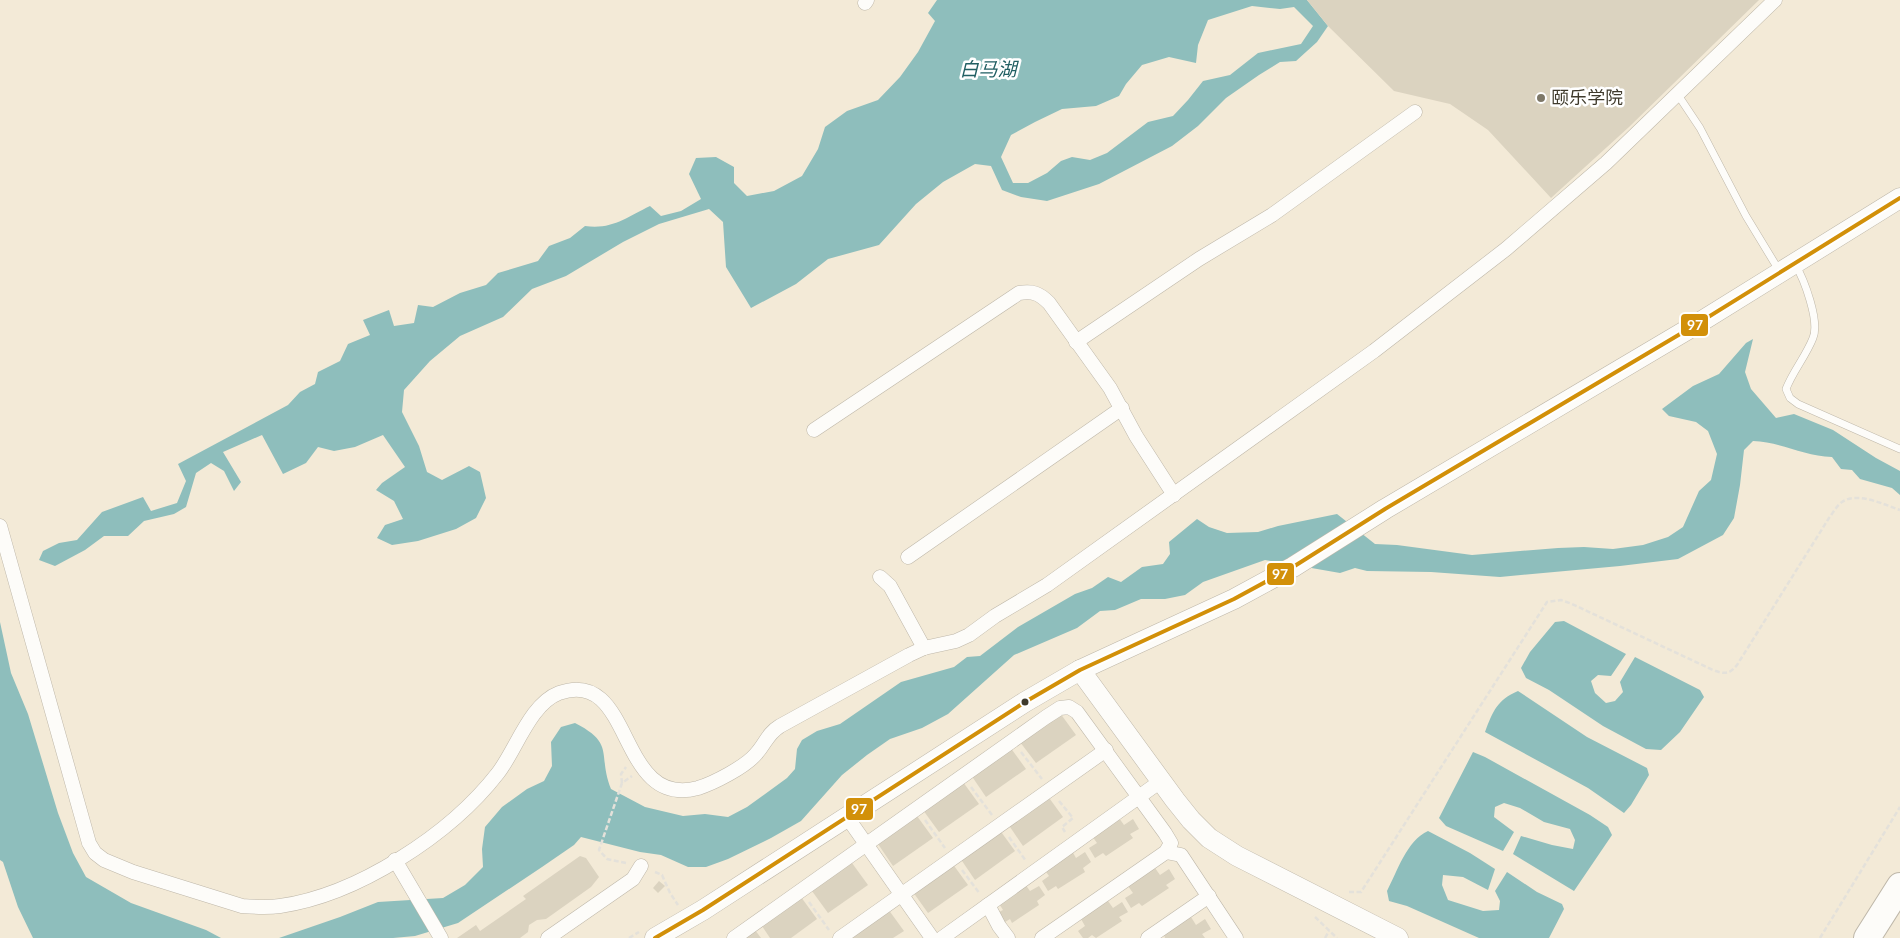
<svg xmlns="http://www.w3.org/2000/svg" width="1900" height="938" font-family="Lato,'Noto Sans SC',sans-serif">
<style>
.water{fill:#8ebebc;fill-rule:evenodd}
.building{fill:#dbd3c0}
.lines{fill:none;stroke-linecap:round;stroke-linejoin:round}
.lane-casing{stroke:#beb7a9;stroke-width:8}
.street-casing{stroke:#beb7a9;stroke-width:15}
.secondary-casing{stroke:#beb7a9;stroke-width:21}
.highway-casing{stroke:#beb7a9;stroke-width:28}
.path{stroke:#e4e1da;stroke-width:2.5;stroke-dasharray:5 2.5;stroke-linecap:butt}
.lane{stroke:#fdfcf9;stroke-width:7}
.street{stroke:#fdfcf9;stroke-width:14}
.secondary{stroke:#fdfcf9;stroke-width:20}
.highway{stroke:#fdfcf9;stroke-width:26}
.bus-1-casing{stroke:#fff;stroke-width:8}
.bus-1{stroke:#d29009;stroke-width:4}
.poi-dot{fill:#7e7868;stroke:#fff;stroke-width:2}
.bus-dot{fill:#3f3a2c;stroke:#fff;stroke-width:2}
.labels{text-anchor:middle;stroke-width:5;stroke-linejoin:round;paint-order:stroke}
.poi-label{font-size:18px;fill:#3f3a2c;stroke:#fff;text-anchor:start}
.water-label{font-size:19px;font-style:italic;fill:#215f63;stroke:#fff}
.line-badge{stroke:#fff;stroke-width:2}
.badge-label{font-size:14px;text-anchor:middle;font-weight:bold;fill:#fff}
</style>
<rect width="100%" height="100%" fill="#f3ead7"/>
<g class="water">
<path d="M937,0H1307L1328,26L1317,42L1296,61L1280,62L1259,75L1226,98L1198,126L1172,146L1099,184L1047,201L1021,197L1002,190L991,166L975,164L943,182L916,204L879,245L828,259L796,284L751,308L726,267L723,222L709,209L659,224L623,242L566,276L532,289L503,317L460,336L430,361L404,390L402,412L419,446L427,472L442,480L469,466L480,472L486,498L476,518L456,529L418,541L392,545L377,538L385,525L403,519L394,501L376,490L382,483L405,467L383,435L355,447L334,451L318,447L306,463L283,474L262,435L223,452L241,482L234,491L224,471L211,463L196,473L186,507L174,514L144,521L128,536H104L85,550L55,566L39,560L43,551L59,543L77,540L102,512L143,497L151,511L177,503L186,481L178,464L288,405L300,392L315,384L318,372L340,361L348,344L370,335L363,320L389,310L394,326L414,323L418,305L433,307L460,293L486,285L498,273L538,261L549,246L570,238L585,226C612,230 627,217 650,206L661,216L681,211L701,199L689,174L696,158L716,157L734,167V183L747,196L774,191L802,176L818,149L825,127L847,111L878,100L900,77L918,52L935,21L928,13ZM1252,6L1280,9L1294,7L1313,26L1301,44L1258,53L1230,75L1203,81L1188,100L1173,116L1148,122L1107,153L1090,160L1072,157L1061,161L1047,173L1028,183H1013L1001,157L1011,135L1035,122L1062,109L1096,106L1119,96L1126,84L1142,65L1169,57L1196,63L1198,45L1208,20Z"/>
<path d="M1753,339L1745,372L1751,389L1776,418L1794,414L1833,430L1876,458L1900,471V495L1892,488L1860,479L1852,470L1841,469L1832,457C1804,456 1781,442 1753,441L1744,450L1740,485L1734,518L1723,535L1678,559L1620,566L1500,577L1431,572L1367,571L1355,568L1340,573L1265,560L1203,582L1185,595L1165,599H1141L1115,610L1100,611L1077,628L1014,655L948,714L922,728L890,739L867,755L842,775L801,821L771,838L728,859L706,867H688L661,855L640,852L581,837L574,845L542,867L458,923L415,936L393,938H279L340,917L378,902L443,898L465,885L483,867L482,849L485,827L502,807L527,789L544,781L552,766L551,742L561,727L575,723C616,744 597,754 611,789L645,807L683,816L705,814L728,817L747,807L787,778L795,769L797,749L802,740L817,731L840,724L901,682L954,667L967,657L980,656L1018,627L1075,594L1092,588L1108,577L1121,582L1142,567L1163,564L1170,554L1169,542L1197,519L1209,527L1227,533L1258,532L1278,526L1337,514L1375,544L1397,545L1472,555L1558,548L1584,547L1613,549L1643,545L1668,537L1683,527L1699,491L1711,480L1717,454L1708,431L1696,422L1669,416L1662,409L1693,386L1719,374L1746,343Z"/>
<polygon points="1564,621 1626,654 1611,676 1598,675 1591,681 1595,693 1606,703 1615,701 1623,692 1620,682 1635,657 1700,690 1704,697 1680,732 1661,750 1646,749 1603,726 1549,690 1526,678 1521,668 1530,652 1555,622"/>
<polygon points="0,622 11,673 28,714 58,813 73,853 86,877 131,903 206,930 221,938 33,938 18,907 3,862 0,860"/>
<path d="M1518,691L1587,737L1647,768L1649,775L1631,805L1624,813L1588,788L1485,732C1493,711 1497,700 1518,691Z"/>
<polygon points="1473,752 1485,757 1590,815 1608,827 1612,835 1574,891 1513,854 1521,836 1552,845 1573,849 1575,840 1570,829 1544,822 1520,808 1504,803 1495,807 1494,817 1514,832 1503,851 1446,826 1439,818"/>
<path d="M1428,831L1470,853L1495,869L1488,890L1463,877L1443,875L1442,885L1448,900L1483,911L1499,910L1500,901L1495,891L1507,872L1537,892L1562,904L1564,909L1549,938H1479L1407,906L1389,901L1387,891C1397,872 1407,840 1428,831Z"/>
</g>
<g class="building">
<polygon points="1307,0 1759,0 1629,127 1551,198 1488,130 1450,104 1394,91 1328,26"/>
<polygon points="1060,713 1076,735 1036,763 1020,742"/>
<polygon points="1010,747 1026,769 986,797 971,775"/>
<polygon points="963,782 979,804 939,832 923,810"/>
<polygon points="1047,795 1063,817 1023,846 1008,824"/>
<polygon points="917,816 933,838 893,866 878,844"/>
<polygon points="1119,818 1124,825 1133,819 1139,829 1130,834 1133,838 1106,856 1103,853 1095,858 1089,848 1097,843 1092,836"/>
<polygon points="999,829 1015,851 975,880 960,858"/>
<polygon points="1072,851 1076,858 1085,852 1091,862 1083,868 1085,872 1058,889 1056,886 1048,891 1042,881 1049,876 1044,869"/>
<polygon points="580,856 586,858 599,877 591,887 546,919 537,920 529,925 528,932 520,938 457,938 476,925 480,931 526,899 523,896"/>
<polygon points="852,863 868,885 828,913 812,891"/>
<polygon points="952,863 968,885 928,913 913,892"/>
<polygon points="1155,868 1160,875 1169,869 1175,879 1166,885 1169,888 1142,906 1139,903 1131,908 1125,898 1133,893 1128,886"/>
<polygon points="659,881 665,886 658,893 653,888"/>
<polygon points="1025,884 1030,891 1039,886 1045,895 1037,901 1039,905 1012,923 1010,919 1002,924 995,914 1003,910 998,902"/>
<polygon points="801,897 817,919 791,938 770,938 762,926"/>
<polygon points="1108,901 1113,908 1122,902 1128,912 1119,917 1122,921 1096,938 1092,935 1088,938 1083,938 1078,931 1085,926 1081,919"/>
<polygon points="888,909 904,931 893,938 847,938"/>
<polygon points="1191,917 1196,925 1205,919 1211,929 1202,934 1205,938 1165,938 1164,935"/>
<polygon points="755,930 761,938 744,938"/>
</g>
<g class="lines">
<g class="lane-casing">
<g id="lane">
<polyline points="1678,95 1700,128 1746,216 1780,272"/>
<path d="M1795,264C1804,279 1820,321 1813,338C1806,356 1793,371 1786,389L1790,398L1798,404L1900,449"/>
</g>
</g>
<g class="street-casing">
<g id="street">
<polyline points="865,3 867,0"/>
<polyline points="1076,342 1199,259 1272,215 1415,112"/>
<path d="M814,430L1019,293C1033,291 1039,293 1049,303L1110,388L1136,436L1174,495"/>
<path d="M0,526L89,843L95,853L104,860L133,872L242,906C254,907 267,908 280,906C357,895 450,835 498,773C516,750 530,704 559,693C635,666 616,810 698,788C714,783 745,767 756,754C766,743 767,734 780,726L909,655L924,648L956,641L969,635L995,616L1047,585L1374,351L1506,249L1606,163L1775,0"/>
<polyline points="908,557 1122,408"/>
<polyline points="880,577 890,586 924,648"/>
<polyline points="847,817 932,938"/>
<polyline points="1166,852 1181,855 1236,938"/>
<polyline points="395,860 441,938"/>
<polyline points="988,905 999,926 1008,938"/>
<polyline points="548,938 633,879 641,866"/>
<polyline points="734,938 1046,717 1060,708 1069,707 1077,712 1165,833 1171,843 1166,852 1042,938"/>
<polyline points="840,938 1106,750"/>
<polyline points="942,938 1161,781"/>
<polyline points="1148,938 1209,896"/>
</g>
</g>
<g class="secondary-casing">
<g id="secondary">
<polyline points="1080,670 1175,800 1191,820 1209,838 1237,856 1398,938"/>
<polyline points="655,938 703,910 1025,702 1080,670 1234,599 1293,567 1385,509 1697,324 1900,198"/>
</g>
</g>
<g class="highway-casing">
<polyline id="highway" points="1867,938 1900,886"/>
</g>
<g class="path">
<polyline points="1021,752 1042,779"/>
<polyline points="622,783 621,774 626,767"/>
<polyline points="971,787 992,815"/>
<polyline points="1059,801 1073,818 1062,827 1065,832"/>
<polyline points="925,820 945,848"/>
<polyline points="1009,837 1026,861"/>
<polyline points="626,863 607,859 599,850 622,783 632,776"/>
<polyline points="962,870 980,894"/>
<polyline points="655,872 662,875 670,893 678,905"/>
<path d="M1349,892H1361L1547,602L1561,600L1572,604L1713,670C1724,674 1729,675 1737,665L1829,518C1833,513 1837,505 1842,502C1857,491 1885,505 1900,510"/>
<polyline points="809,902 829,930"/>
<polyline points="1315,917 1337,938"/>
<polyline points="629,938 639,932"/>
<polyline points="1325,938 1329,931"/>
<polyline points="1820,938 1900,807"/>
</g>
<use href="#lane" class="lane"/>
<use href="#street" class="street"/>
<use href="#secondary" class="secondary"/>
<use href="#highway" class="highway"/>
<g class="bus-1-casing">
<polyline id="bus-1" points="655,938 703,910 1025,702 1080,670 1234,599 1293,567 1385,509 1697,324 1900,198"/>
</g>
<use href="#bus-1" class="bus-1"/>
</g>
<circle class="poi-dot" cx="1541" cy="98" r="5"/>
<circle class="bus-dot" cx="1025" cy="702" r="4.5"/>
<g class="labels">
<g class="poi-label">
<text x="1551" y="104">颐乐学院</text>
</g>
<g class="water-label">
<text x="988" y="76">白马湖</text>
</g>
</g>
<g class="line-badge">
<rect x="1680" y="313" width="29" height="24" rx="5" fill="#d29009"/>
<rect x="1266" y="562" width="29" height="24" rx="5" fill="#d29009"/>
<rect x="845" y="797" width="29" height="24" rx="5" fill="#d29009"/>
</g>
<g class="badge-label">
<text x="1695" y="330">97</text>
<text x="1280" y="579">97</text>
<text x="859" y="814">97</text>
</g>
</svg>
